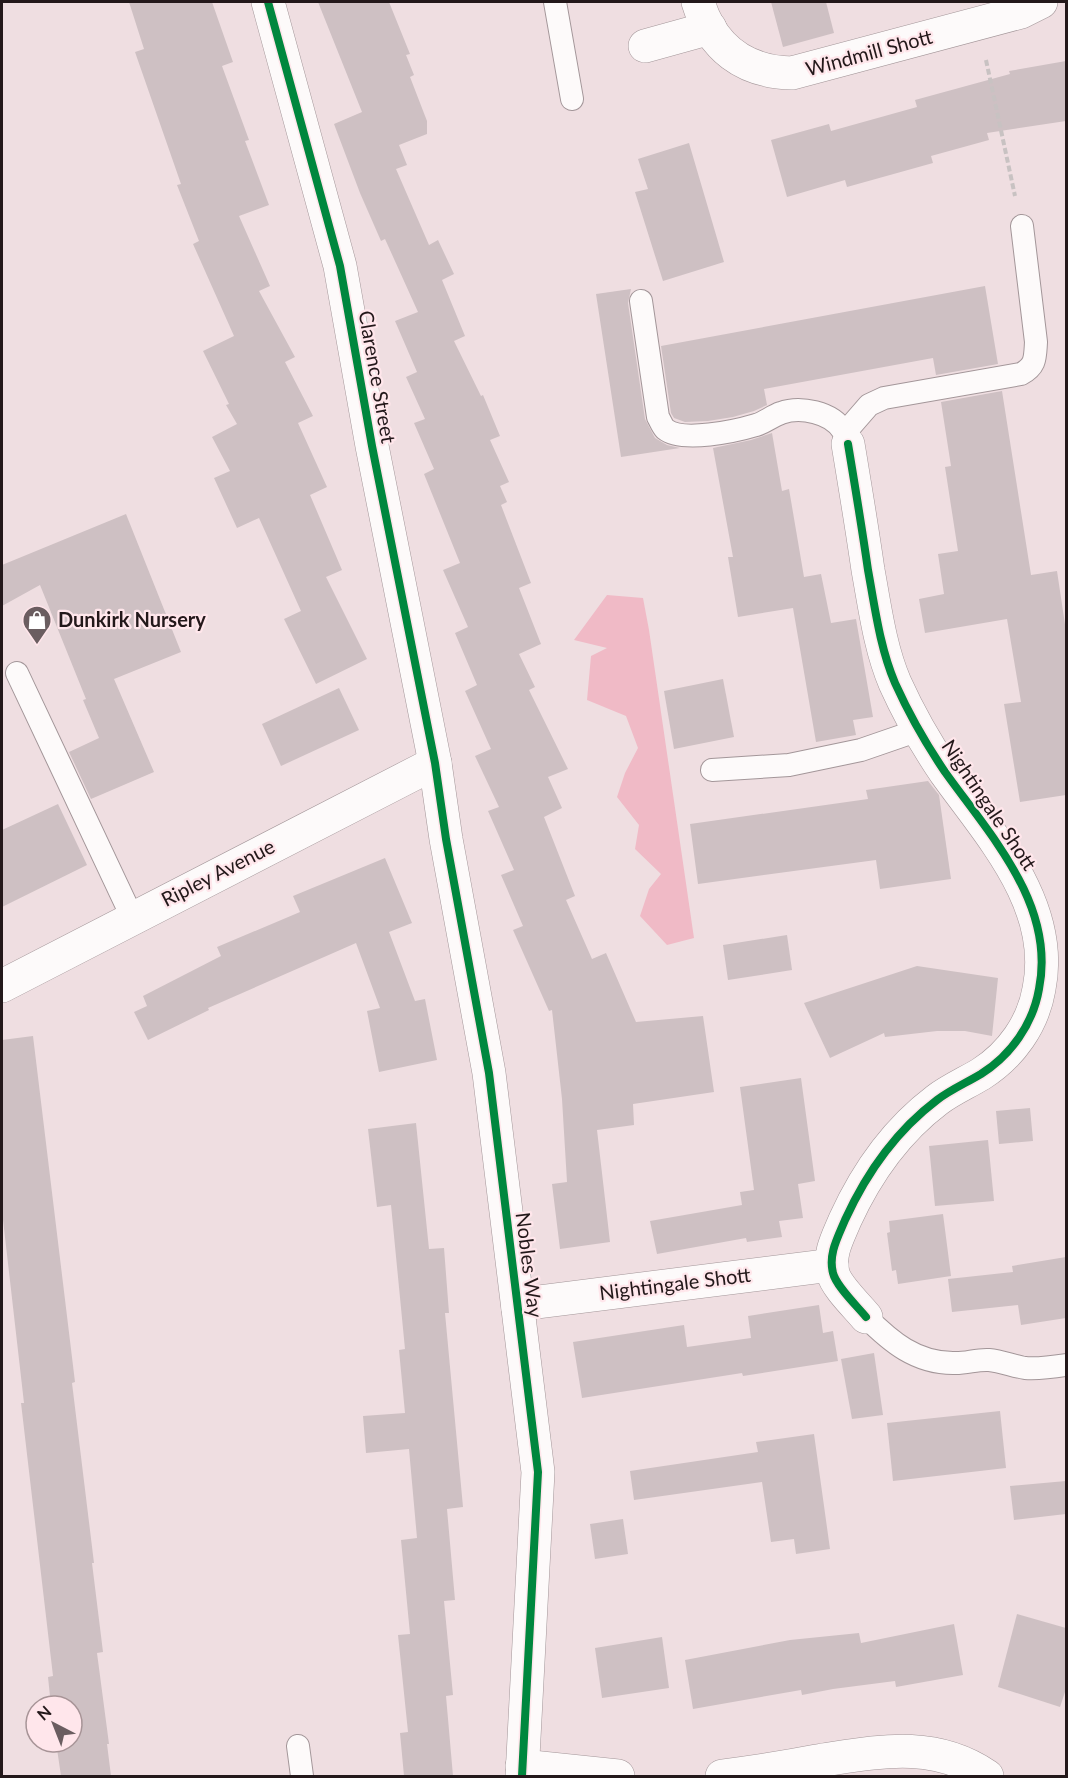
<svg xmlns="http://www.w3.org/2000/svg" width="1068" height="1778" font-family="Lato,sans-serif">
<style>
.green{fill:#f0bac6}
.building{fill:#cec0c3}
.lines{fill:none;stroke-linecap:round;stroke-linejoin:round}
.service-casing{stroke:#a39699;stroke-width:24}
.minor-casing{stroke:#a39699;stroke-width:34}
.path{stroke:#c8c2c2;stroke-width:4;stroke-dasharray:6 3;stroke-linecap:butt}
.service{stroke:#fdfafa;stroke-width:22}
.minor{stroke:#fdfafa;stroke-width:33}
.cycleway-casing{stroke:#ffe6eb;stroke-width:11}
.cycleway{stroke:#00873e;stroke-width:8}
.labels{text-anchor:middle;stroke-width:4.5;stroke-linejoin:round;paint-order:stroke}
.street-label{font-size:20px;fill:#23181a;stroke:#ffe6eb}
.poi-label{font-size:20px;font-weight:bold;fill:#23181a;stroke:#ffe6eb;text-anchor:start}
</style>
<rect width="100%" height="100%" fill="#efdee1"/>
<polygon class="green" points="607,595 643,598 649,630 694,938 667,945 640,916 649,889 661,874 635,849 639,825 617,797 625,773 638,748 626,716 587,700 591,656 607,648 574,640"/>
<g class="building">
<polygon points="129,2 212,2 233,62 222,66 249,140 245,141 269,205 239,216 270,286 259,291 295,357 285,362 313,416 298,423 327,487 310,495 342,570 326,577 367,659 316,684 284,619 301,611 259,518 237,528 214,478 230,471 212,437 237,424 226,405 229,404 203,351 234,336 193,244 199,241 177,185 181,184 135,52 144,49"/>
<polygon points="318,2 389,2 410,54 406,55 414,75 410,77 427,121 427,134 399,145 407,165 396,169 429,245 438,240 454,274 442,280 465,336 454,341 481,396 483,395 500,436 490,440 509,482 500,486 507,502 501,505 531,583 519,588 541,644 519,654 535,687 529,690 568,769 548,777 562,808 544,817 575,896 566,900 592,959 606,953 636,1022 703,1016 714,1092 633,1104 634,1125 597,1130 610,1242 560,1249 552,1184 567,1182 562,1099 552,1010 549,1011 513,930 523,926 501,875 514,870 488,811 499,807 475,756 491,749 465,691 477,685 455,633 468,627 443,570 460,563 424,474 434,469 414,423 425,419 406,377 417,372 395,321 418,312 385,239 381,241 360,193 334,124 362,112"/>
<polygon points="771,2 826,2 834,33 783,47"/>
<polygon points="1066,61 1066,121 987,133 989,140 931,156 933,163 847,187 845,180 787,197 771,140 829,124 831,131 917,107 915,100 1010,74 1009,71"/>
<polygon points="689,143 724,262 663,281 635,192 648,189 638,159"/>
<polygon points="985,286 998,364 936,375 933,358 764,389 767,405 754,411 733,417 708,421 685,422 674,418 671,413 661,346"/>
<polygon points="631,289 628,303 645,419 655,438 667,445 680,448 621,457 596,294"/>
<polygon points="1002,391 1031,575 1057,571 1066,631 1066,795 1020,802 1004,704 1021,702 1007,619 925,633 919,599 944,594 938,554 958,551 945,467 951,466 941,402"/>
<polygon points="772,433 782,491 789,489 804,577 821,574 831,623 856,619 873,717 853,720 856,735 816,742 793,608 738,617 728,557 733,557 713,448 751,440"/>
<polygon points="126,514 181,652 114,679 154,772 91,799 69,752 99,738 83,700 86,699 40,585 2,606 2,565"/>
<polygon points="723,679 734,737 674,749 664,691"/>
<polygon points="339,688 359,730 281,766 262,724"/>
<polygon points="928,781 939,795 951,879 880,889 876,860 698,884 690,824 868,799 866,790"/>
<polygon points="58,804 87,865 2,907 2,830"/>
<polygon points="385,858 412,923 389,932 415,1001 425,999 437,1060 379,1072 367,1011 380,1008 356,943 208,1008 209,1010 148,1040 134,1012 147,1006 143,996 221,956 217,947 300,912 293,896"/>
<polygon points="787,935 792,970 728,980 723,945"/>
<polygon points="917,966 998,978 992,1036 965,1031 937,1031 885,1037 884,1033 830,1058 804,1003"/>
<polygon points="33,1036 75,1382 72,1383 94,1563 92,1563 103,1652 97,1653 109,1744 107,1744 111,1776 61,1776 56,1742 72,1742 72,1706 51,1706 48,1677 53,1676 21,1403 24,1403 2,1211 2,1040"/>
<polygon points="801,1078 815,1181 798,1184 803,1218 779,1221 782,1237 747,1242 746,1238 657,1254 650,1221 742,1205 740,1192 754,1190 740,1087"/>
<polygon points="1030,1108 1033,1141 999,1144 996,1111"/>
<polygon points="416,1123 429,1249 444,1248 449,1313 445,1313 463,1507 447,1509 455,1600 444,1601 453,1695 446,1696 453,1776 404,1776 400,1733 408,1732 398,1635 410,1634 401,1540 417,1538 409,1449 366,1453 363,1416 405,1413 399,1350 405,1349 391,1205 377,1207 368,1129"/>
<polygon points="988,1140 994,1201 935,1206 929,1146"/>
<polygon points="943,1214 951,1276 898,1284 896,1270 892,1271 887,1233 890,1232 889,1221"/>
<polygon points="1066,1257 1066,1318 1021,1325 1018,1305 952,1312 948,1279 1013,1272 1012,1266"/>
<polygon points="819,1305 823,1333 833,1331 838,1361 743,1376 742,1373 582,1398 573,1342 684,1325 687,1347 751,1338 748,1316"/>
<polygon points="874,1353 883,1415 852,1419 841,1359"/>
<polygon points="1000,1411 1006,1468 893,1481 887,1423"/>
<polygon points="814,1434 830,1549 796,1554 794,1539 771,1542 762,1482 634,1500 630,1471 758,1452 756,1442"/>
<polygon points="1066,1481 1066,1514 1014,1520 1010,1486"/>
<polygon points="623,1519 628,1554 595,1559 590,1524"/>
<polygon points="1017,1614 1066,1628 1066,1689 1060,1707 998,1687"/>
<polygon points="954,1624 963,1675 896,1687 895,1681 833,1689 802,1695 801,1690 693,1709 685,1660 790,1640 859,1633 861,1643"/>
<polygon points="662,1637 669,1688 602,1698 595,1648"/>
</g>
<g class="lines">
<g class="service-casing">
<g id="service">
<polyline points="555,2 572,99"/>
<path d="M641,301L658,417C660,420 662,426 665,429C682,443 736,431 756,425C764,423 772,416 781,413C800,406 832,412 843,431C845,435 846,440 848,444"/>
<path d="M848,444L849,428L869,405L884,398L1021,374C1036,366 1035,358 1036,342L1022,226"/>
<polyline points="17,673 132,917"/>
<polyline points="712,770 789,765 861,750 919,730"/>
<path d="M866,1317C891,1342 916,1363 953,1363C965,1364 977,1359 989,1360C1001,1361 1013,1366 1025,1368C1039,1369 1053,1367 1066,1365"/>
<polyline points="298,1746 302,1776"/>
</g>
</g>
<g class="minor-casing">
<g id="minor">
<polyline points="268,2 340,266 372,446 435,763 446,839 489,1073 538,1472 522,1776"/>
<path d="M698,2C712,48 744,72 792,73L1021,12L1041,2"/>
<polyline points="645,46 710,28"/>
<path d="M848,444C855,486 862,528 868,570C875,608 880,648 895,683C909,714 926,744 945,772C990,835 1056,905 1039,989C1033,1024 1011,1055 981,1074C966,1083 950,1090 937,1100C896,1131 866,1174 845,1220C838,1237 828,1254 833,1273C836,1286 857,1306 866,1317"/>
<polyline points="2,986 435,763"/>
<polyline points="518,1308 530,1303 832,1265"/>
<polyline points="522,1766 618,1776"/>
<path d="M722,1776C754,1772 786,1767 817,1761C877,1752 933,1739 987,1776"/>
</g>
</g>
<polyline class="path" points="986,60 1015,196"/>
<use href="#service" class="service"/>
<use href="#minor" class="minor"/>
<g class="cycleway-casing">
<g id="cycleway">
<polyline points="268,2 340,266 372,446 435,763 446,839 489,1073 538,1472 522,1776"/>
<path d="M848,444C855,486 862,528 868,570C875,608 880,648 895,683C909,714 926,744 945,772C990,835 1056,905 1039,989C1033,1024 1011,1055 981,1074C966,1083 950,1090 937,1100C896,1131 866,1174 845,1220C838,1237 828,1254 833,1273C836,1286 857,1306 866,1317"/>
</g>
</g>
<use href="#cycleway" class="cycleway"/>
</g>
<defs>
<g id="shop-pin" transform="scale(1.5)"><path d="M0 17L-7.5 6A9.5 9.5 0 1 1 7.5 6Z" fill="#6a5d60" stroke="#ffe6eb"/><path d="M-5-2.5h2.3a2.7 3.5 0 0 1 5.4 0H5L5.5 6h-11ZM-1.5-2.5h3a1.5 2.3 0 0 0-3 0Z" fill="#fff"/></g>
</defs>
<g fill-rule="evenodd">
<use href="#shop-pin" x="37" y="620"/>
</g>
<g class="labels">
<g class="street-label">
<text transform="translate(869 53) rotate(-15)" y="7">Windmill Shott</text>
<text transform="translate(377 377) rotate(80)" y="7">Clarence Street</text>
<text transform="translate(989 805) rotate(56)" y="7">Nightingale Shott</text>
<text transform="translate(218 873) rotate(-27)" y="7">Ripley Avenue</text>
<text transform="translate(529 1265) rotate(83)" y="7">Nobles Way</text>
<text transform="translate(675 1284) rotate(-7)" y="7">Nightingale Shott</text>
</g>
<g class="poi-label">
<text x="58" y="627">Dunkirk Nursery</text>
</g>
</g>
<rect width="1068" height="1778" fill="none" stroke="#23181a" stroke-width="6"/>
<g transform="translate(54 1724) rotate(318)"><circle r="28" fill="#ffe6eb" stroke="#a79497" stroke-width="1.5"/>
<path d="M0-4.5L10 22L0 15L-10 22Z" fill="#6a5d60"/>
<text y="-9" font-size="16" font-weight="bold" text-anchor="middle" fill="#23181a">N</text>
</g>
</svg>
